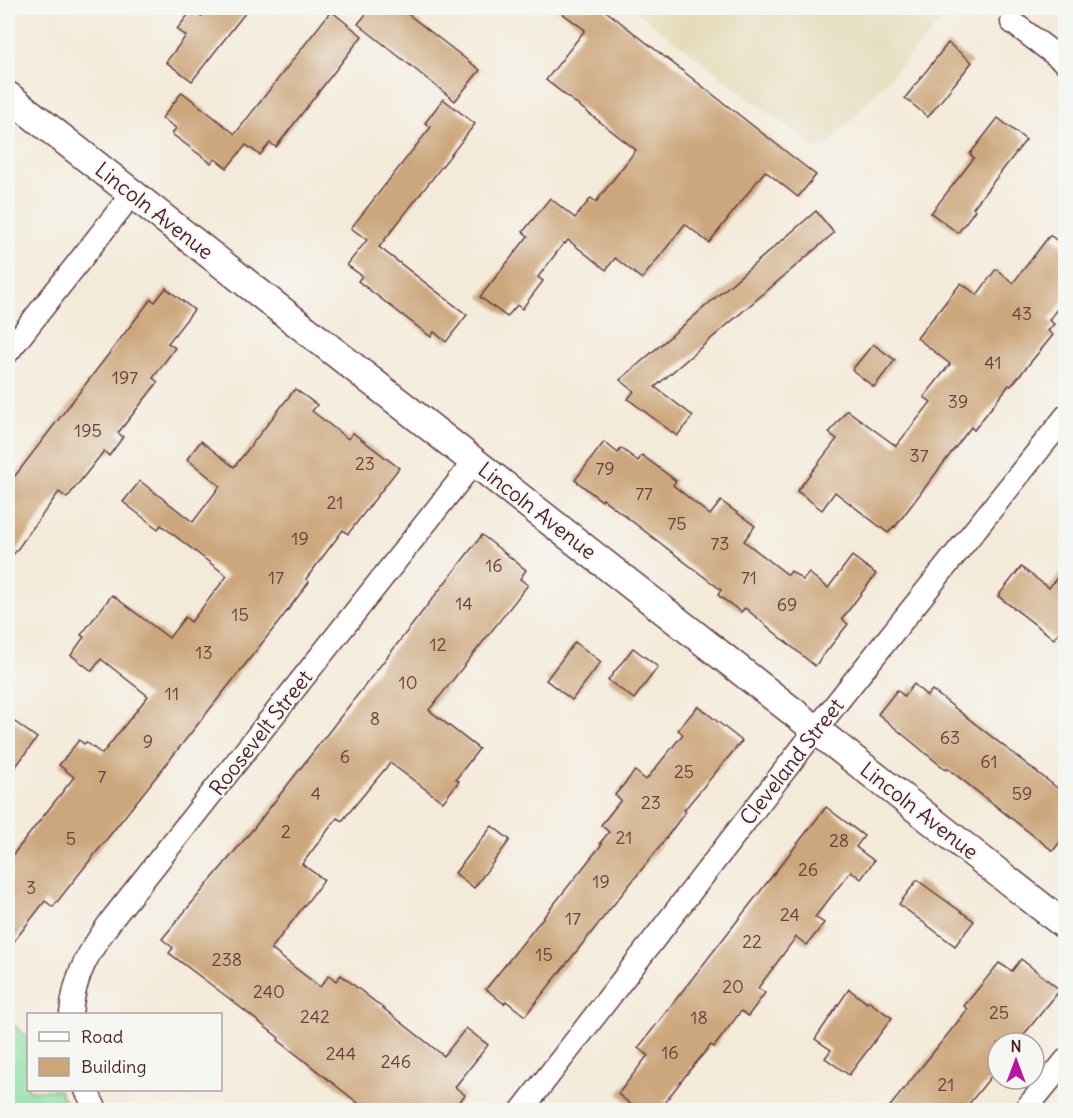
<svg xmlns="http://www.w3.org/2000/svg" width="1073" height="1118" font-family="Delius,sans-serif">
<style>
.built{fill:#e5dbba}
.green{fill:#8cdfa1;stroke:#6b7f66;stroke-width:1.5}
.building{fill:#cca67b}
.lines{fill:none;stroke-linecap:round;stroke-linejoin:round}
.minor-casing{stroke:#643d45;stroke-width:25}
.tertiary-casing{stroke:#643d45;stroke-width:31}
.minor{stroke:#fff;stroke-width:22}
.tertiary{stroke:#fff;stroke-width:28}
.labels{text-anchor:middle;stroke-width:4.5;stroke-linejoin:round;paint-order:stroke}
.number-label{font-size:18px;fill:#6a413f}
.street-label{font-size:21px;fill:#4a1f2b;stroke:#f6f6f2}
</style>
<rect width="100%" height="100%" fill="#f6f6f2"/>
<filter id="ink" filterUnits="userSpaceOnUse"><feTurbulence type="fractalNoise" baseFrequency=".0167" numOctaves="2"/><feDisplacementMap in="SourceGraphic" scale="12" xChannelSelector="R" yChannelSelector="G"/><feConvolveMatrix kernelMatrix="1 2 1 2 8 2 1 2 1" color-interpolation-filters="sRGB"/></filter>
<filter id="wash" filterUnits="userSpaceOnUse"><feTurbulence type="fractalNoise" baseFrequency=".008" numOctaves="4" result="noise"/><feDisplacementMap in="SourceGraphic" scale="24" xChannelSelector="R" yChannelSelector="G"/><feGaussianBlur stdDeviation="1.35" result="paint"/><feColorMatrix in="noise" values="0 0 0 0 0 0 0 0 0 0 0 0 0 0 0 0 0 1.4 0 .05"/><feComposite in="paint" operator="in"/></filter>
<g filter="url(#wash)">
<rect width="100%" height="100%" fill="#f4ead9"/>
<polygon class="built" points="632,8 953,8 827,146 816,149"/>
<polygon class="green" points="8,1020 28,1037 28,1090 59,1090 69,1110 8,1110"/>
<g id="blocks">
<g class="building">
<polygon points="208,8 249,8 192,81 166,62 186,36 177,29 192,10 201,17"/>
<polygon points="371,8 400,8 480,70 455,101 358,24"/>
<polygon points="555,8 602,8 816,175 798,197 765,171 709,243 685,224 642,279 615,258 606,270 568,240 565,244 564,243 538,277 543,281 522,309 517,305 507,317 480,297 528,236 523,232 550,198 575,218 591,198 596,202 636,150 546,80 585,30"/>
<polygon points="331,11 362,36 276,147 270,143 260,155 246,145 227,168 215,159 211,163 172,134 176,128 162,118 182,92 235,134"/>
<polygon points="948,43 972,62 928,117 905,98"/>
<polygon points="443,99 475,124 379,247 467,315 446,342 434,332 431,337 358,281 362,276 347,265 367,240 351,228 431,127 425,123"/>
<polygon points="998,118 1026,140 973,208 975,210 958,233 931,213 974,158 970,154"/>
<polygon points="816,211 834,233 655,387 693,416 677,436 628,399 634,391 620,380"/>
<polygon points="1050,235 1065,247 1065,298 1049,320 1054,324 1048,331 1053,335 1011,386 1009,385 974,430 971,427 895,527 894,526 888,533 835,492 822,510 797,491 837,439 829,433 847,410 896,446 931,402 924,397 950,364 917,338 961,283 977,295 996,269 1013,283"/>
<polygon points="166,288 194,310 168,343 175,348 153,378 158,382 118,433 123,437 109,456 104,451 67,498 59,492 8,562 8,485 151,299 155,302"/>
<polygon points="873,344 895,360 874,387 852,370"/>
<polygon points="295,389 317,405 312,411 348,439 353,433 399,468 348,534 343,530 306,579 309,582 278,623 53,907 45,901 8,949 8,861 74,777 59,765 79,740 84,744 86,742 102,754 148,696 101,659 92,671 71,655 84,637 81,635 112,595 169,638 185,617 191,622 227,576 161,525 158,529 123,502 140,481 193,522 220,486 187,459 201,441 234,467"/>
<polygon points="604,442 618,453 621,448 638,461 642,455 676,481 673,485 710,515 721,501 755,526 744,541 788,575 791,571 803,580 809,573 828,588 852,556 876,574 842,619 848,624 815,666 745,608 741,612 718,595 721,590 603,499 602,501 575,480"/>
<polygon points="482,535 526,570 520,579 528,585 429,710 479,749 456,779 459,781 443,802 390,763 342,821 337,818 302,864 324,880 271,949 320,987 329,975 336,981 341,975 444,1056 466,1028 488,1045 455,1087 465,1095 453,1110 367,1110 278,1040 279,1038 226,996 169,953 173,948 162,939 254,828"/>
<polygon points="1021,567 1049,588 1065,567 1065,624 1054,639 998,596"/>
<polygon points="575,642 601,662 572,700 546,680"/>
<polygon points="633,648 658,667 634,699 608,680"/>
<polygon points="914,684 927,696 932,690 1065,794 1065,835 1053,851 947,768 946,770 878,714 897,690 904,696"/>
<polygon points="698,706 742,741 684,810 686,811 658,849 525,1016 506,1001 504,1004 486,989 602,844 600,843 609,832 601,825 621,800 615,795 635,771 646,780 683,734 678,730"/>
<polygon points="8,717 37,738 8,777"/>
<polygon points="826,807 864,836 856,847 874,861 861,879 851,871 815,917 824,923 807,945 796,937 758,988 765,993 748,1016 741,1011 714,1047 711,1045 689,1071 659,1110 638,1110 618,1094 648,1055 638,1048"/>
<polygon points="492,826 510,840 474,888 455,873"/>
<polygon points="917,880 974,921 955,946 899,904"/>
<polygon points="1021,959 1060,990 1017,1043 998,1043 998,1068 964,1110 887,1110 968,1009 964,1006 999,963 1012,971"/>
<polygon points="849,989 867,1003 868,1001 892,1018 849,1075 825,1058 831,1050 815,1039"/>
</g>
</g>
</g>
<g filter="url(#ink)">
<use href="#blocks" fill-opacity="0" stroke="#643d45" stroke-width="1.5"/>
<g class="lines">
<g class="minor-casing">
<g id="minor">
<polyline points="1012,22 1066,63"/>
<polyline points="8,352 132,194"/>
<path d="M71,1014C74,974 90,950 113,918L474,462"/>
<polyline points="86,1090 96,1110"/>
<polyline points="522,1110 839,700 1066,416"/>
<polyline points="1025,1110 1066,1060"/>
</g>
</g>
<g class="tertiary-casing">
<polyline id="tertiary" points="8,96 1066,926"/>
</g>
<use href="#minor" class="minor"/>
<use href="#tertiary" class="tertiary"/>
</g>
</g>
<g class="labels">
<g class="number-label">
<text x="1022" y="320">43</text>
<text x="993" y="369">41</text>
<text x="125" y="384">197</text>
<text x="958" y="408">39</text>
<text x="88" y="437">195</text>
<text x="919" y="462">37</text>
<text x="365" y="470">23</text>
<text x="605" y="475">79</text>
<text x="644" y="500">77</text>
<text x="335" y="509">21</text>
<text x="677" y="530">75</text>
<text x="300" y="545">19</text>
<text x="720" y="550">73</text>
<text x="494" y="572">16</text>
<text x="276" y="584">17</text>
<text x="749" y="584">71</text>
<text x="464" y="610">14</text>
<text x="787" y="611">69</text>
<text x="240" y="621">15</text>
<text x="438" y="651">12</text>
<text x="204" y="659">13</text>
<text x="408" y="689">10</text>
<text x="172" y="700">11</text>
<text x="375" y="725">8</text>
<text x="950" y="744">63</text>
<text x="148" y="748">9</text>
<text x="345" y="763">6</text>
<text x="989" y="768">61</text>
<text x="684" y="778">25</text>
<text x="102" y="783">7</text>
<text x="316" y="800">4</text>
<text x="1022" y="800">59</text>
<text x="651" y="809">23</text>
<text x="286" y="838">2</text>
<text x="624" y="844">21</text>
<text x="71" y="845">5</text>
<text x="839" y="847">28</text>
<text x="808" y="876">26</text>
<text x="601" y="888">19</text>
<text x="31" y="894">3</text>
<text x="790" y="921">24</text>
<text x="573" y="925">17</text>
<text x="752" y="948">22</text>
<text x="544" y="961">15</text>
<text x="227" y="966">238</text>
<text x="733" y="993">20</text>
<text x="269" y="998">240</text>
<text x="999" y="1019">25</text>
<text x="315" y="1023">242</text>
<text x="699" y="1024">18</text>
<text x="670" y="1059">16</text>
<text x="341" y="1060">244</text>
<text x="396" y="1068">246</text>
<text x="946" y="1091">21</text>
</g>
<g class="street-label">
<text transform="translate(154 211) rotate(38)" y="7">Lincoln Avenue</text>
<text transform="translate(537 511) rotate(38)" y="7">Lincoln Avenue</text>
<text transform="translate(261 733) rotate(-52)" y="7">Roosevelt Street</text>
<text transform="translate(792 762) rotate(-52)" y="7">Cleveland Street</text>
<text transform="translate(919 811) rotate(38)" y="7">Lincoln Avenue</text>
</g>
</g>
<rect width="1073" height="1118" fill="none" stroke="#f6f6f2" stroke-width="30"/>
<rect x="27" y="1013" width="195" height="78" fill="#f6f6f2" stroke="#b1a0a2" stroke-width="1.5"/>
<rect x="39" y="1032" width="30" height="9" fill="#ffffff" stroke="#b1a0a2" stroke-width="1.5"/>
<text x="81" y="1043" font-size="18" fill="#4a1f2b">Road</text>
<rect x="39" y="1058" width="30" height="18" fill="#cca67b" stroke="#b1a0a2" stroke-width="1.5"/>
<text x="81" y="1073" font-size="18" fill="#4a1f2b">Building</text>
<g transform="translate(1016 1061)"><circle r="28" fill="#f6f6f2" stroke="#b1a0a2" stroke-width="1.5"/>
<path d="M0-4.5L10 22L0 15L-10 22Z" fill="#b5179e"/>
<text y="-9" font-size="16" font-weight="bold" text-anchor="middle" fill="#4a1f2b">N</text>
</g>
</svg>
